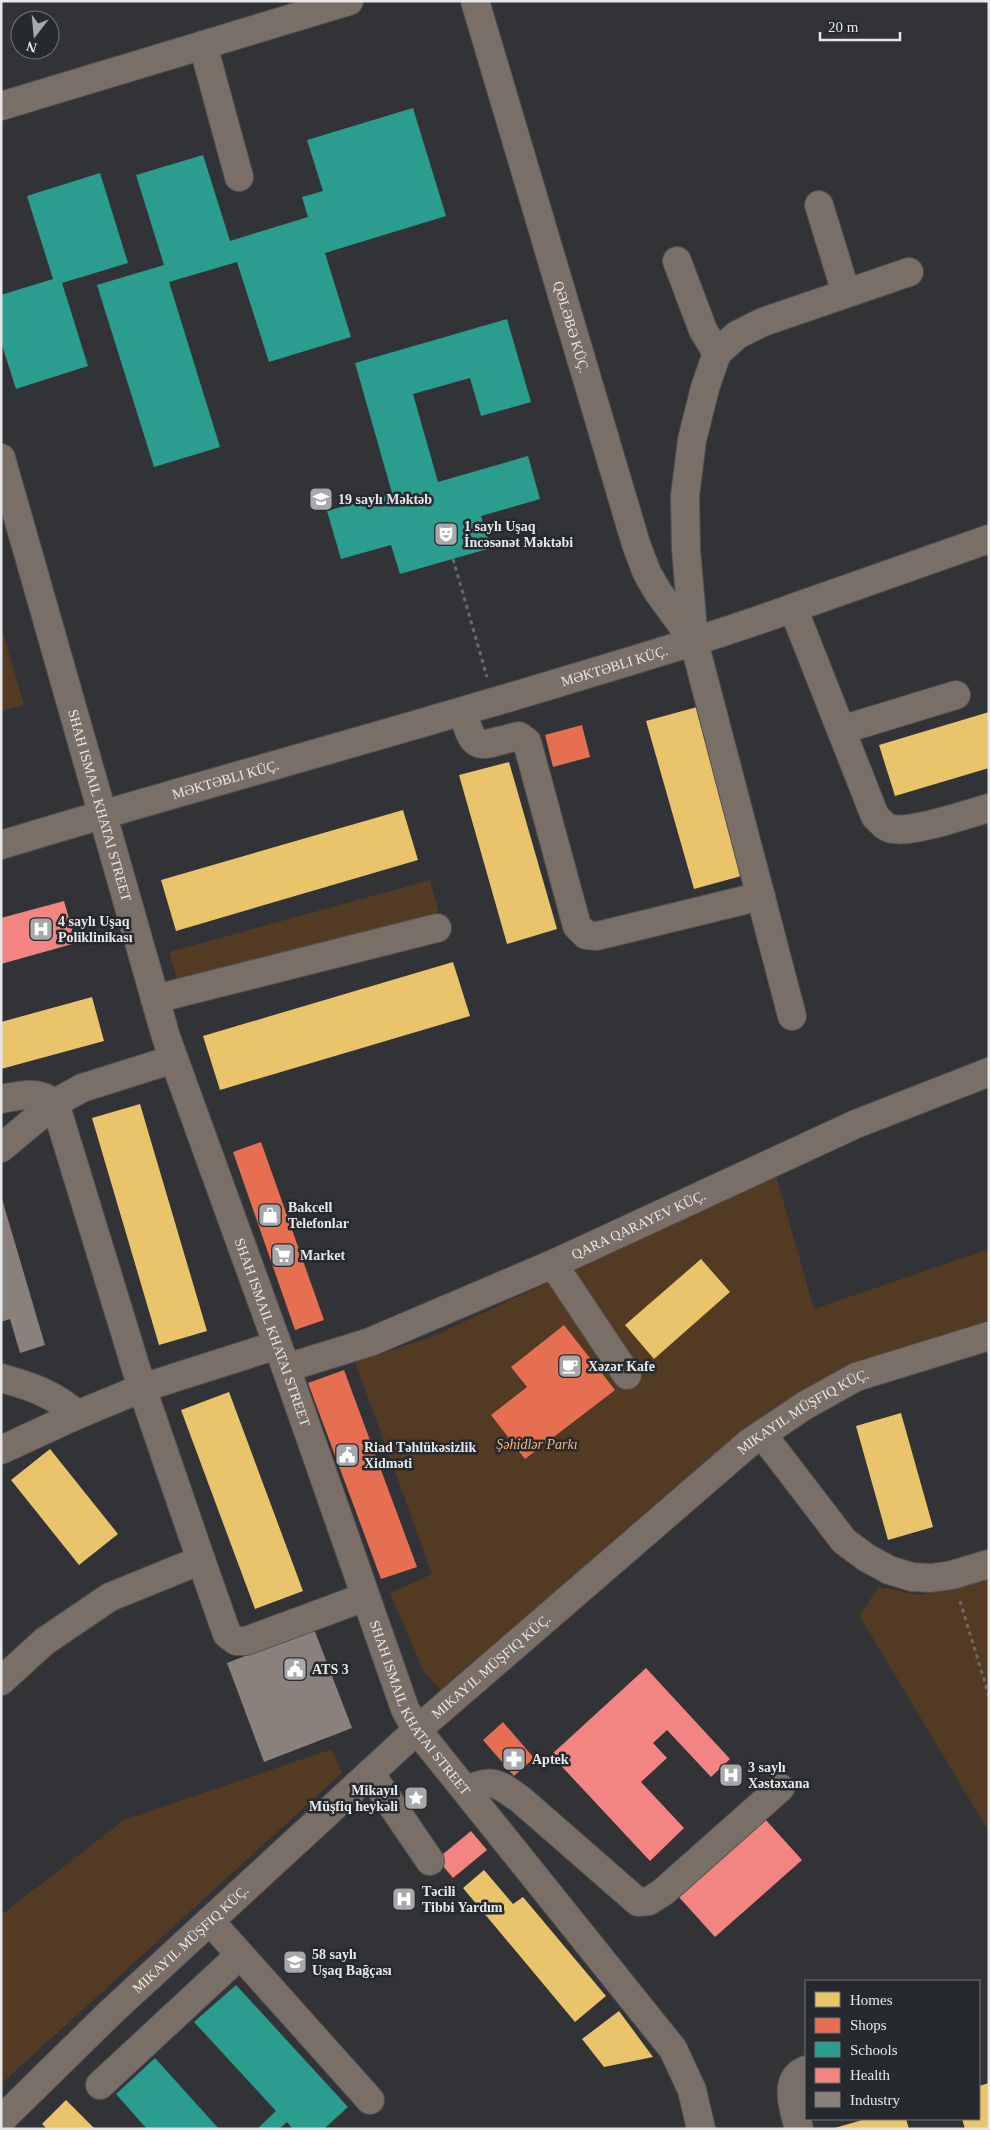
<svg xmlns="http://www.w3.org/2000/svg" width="990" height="2130" font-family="'Times New Roman',serif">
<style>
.green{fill:#523a23}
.homes{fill:#e9c46a}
.shops{fill:#e76f51}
.schools{fill:#2a9d8f}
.health{fill:#f28482}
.industry{fill:#8a817c}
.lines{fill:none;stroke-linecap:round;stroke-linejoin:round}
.minor-casing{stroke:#4f5052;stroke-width:30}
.path{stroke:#6d6966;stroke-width:3;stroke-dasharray:4 4;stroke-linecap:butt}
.minor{stroke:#7a6f66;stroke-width:28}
.labels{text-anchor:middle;stroke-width:5;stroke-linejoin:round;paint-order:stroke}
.street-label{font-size:14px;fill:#e5e7e9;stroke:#26292d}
.poi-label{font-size:14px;font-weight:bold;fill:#e5e7e9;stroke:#26292d;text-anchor:start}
.park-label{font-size:14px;font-style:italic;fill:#fcb777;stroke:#26292d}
</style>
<rect width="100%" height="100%" fill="#313336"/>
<g class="green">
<polygon points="1,626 24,705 1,711"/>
<polygon points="430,880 439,912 178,984 169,952"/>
<polygon points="776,1176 814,1309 989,1249 989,1336 804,1406 448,1699 423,1670 390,1593 432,1574 355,1362 429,1338"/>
<polygon points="989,1577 989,1832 859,1615 879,1587 920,1595"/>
<polygon points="332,1749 342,1773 1,2084 1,1915 124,1820"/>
</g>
<g class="homes">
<polygon points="697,707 745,875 694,889 646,721"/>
<polygon points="989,712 989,768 895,796 879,745"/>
<polygon points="509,762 557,929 507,944 459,775"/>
<polygon points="403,810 418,860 176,931 161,880"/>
<polygon points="453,962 470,1016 220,1090 203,1036"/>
<polygon points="92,997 104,1041 1,1069 1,1022"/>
<polygon points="140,1104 207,1331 159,1345 92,1118"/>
<polygon points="701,1259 730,1292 654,1359 625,1325"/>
<polygon points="229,1392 303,1591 255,1609 181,1410"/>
<polygon points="901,1413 933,1527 888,1540 856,1426"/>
<polygon points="50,1449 118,1534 79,1565 11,1480"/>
<polygon points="484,1870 513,1904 523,1897 606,1996 575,2022 463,1888"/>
<polygon points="619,2011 653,2057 604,2067 582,2039"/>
<polygon points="989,2083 989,2128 965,2129 962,2119 979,2119 979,2086"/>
<polygon points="66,2100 95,2129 47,2129 42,2124"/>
<polygon points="866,2119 906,2119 909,2129 831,2129"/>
</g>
<g class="shops">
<polygon points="582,725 590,757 553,767 545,735"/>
<polygon points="261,1142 324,1320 295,1330 233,1152"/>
<polygon points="564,1325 615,1390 525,1459 491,1415 527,1387 511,1367"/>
<polygon points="344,1370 417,1567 381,1579 308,1383"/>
<polygon points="503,1722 534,1758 514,1776 483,1740"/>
</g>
<g class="schools">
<polygon points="413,108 446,216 325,253 351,337 269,362 237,262 169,282 220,447 154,467 97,285 164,265 136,175 203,155 230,241 308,217 302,197 323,191 307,140"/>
<polygon points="100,173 128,263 62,283 88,366 16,389 1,342 1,295 53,279 27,196"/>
<polygon points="507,319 531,402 481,416 470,378 413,394 438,482 528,456 540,499 481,516 491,548 400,574 391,545 341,559 327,511 392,493 355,363"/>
<polygon points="236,1985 348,2107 324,2129 293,2129 287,2122 279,2129 257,2129 276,2111 194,2022"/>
<polygon points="155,2058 219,2129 147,2129 116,2094"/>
</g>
<g class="health">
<polygon points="64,901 76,943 1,964 1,918"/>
<polygon points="646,1668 730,1759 711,1777 667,1730 653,1743 667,1758 641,1782 684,1828 650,1861 551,1755"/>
<polygon points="765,1819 802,1860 715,1937 678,1896"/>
<polygon points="471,1831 487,1850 453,1878 437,1859"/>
</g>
<g class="industry">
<polygon points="2,1199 45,1345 20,1353 10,1319 1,1322"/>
<polygon points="314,1629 352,1728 264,1762 227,1663"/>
</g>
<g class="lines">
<g class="minor-casing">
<g id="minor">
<path id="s1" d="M475,1L636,544L647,573L658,592L693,640"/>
<polyline points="203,45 239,177"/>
<polyline points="1,106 349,1"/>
<polyline points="819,205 846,293"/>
<polyline points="677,261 703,330 717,353"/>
<path id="s2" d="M1,458L166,1037L286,1368L405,1709L417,1730L673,2049L692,2090L701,2129"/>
<polyline points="793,608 989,539"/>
<path d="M463,712C475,757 480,744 519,736L527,742L577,926L586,935L597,936L761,896"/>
<polyline points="841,730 956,695"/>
<path id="s3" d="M1,845C188,788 377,738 564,681C641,658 718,635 793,608L875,816C880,821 885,828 893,829C914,833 967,814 989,808"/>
<polyline points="155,999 437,928"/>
<polyline points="792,1016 694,642 686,549 685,496 692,440 705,388 717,353 737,335 763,322 909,272"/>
<polyline points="174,1059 82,1088 55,1103 142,1388 201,1560"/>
<path d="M1,1099C23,1095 35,1090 55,1103L1,1148"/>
<polyline points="553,1264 627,1375"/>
<path id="s4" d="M286,1368L370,1342L553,1264L856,1124L989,1072"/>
<path d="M1,1378C30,1386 55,1394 77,1415L142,1388L277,1345"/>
<polyline points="762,1434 844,1541 867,1558 889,1570 912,1577 931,1578 952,1575 989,1564"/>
<polyline points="1,1450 77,1415"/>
<polyline points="1,1681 45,1641 110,1597 201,1560 227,1634 236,1641 246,1641 365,1597"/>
<polyline points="370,1773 430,1861"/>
<path d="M466,1790C493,1778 497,1783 520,1799L638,1902L649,1901L663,1892L780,1788"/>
<polyline points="210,1921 370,2100"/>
<polyline points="100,2085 240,1955"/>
<path id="s5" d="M1,2120L111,2012L417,1730L749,1443L804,1406L856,1377L989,1336"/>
<path d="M799,2129C794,2110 782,2079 806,2070"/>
</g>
</g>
<g class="path">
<polyline points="453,559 487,677"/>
<polyline points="960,1601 989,1696"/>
</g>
<use href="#minor" class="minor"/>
</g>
<defs>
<g id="school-square" transform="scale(1.25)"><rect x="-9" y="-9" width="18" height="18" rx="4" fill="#a6a8aa" stroke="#26292d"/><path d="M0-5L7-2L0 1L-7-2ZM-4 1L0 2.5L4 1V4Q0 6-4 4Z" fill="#fff"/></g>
<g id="theatre-square" transform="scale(1.25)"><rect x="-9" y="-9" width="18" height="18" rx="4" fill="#a6a8aa" stroke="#26292d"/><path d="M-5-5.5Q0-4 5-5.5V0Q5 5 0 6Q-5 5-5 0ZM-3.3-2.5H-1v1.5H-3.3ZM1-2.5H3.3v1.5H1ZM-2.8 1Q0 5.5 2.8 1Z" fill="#fff"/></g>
<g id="hospital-square" transform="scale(1.25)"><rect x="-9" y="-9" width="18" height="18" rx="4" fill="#a6a8aa" stroke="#26292d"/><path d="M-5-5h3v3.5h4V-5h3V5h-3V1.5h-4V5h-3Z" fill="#fff"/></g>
<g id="shop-square" transform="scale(1.25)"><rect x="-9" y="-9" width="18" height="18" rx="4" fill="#a6a8aa" stroke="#26292d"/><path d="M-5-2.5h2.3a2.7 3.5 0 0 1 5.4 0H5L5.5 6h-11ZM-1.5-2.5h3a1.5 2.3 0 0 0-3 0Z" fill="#fff"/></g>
<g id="supermarket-square" transform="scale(1.25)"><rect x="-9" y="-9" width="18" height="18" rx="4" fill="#a6a8aa" stroke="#26292d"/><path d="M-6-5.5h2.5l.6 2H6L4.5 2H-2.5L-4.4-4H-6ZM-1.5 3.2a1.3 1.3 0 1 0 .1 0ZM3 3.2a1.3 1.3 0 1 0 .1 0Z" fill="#fff"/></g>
<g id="cafe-square" transform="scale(1.25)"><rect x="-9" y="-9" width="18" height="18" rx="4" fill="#a6a8aa" stroke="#26292d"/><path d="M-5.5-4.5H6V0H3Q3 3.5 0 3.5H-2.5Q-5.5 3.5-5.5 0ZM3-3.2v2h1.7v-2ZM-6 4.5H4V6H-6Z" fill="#fff"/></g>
<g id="civic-square" transform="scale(1.25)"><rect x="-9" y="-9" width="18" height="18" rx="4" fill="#a6a8aa" stroke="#26292d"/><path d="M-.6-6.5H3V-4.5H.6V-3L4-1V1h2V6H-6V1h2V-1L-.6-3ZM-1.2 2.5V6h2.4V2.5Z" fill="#fff"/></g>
<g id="pharmacy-square" transform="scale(1.25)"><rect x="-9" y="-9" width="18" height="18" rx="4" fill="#a6a8aa" stroke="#26292d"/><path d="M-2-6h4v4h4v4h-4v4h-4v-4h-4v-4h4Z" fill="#fff"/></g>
<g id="sight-square" transform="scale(1.25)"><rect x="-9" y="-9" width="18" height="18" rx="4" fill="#a6a8aa" stroke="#26292d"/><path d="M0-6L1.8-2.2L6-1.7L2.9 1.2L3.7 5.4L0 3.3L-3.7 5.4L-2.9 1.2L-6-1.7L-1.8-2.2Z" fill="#fff"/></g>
</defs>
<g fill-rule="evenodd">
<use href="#school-square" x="321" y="499"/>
<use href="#theatre-square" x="446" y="534"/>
<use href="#hospital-square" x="41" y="929"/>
<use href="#shop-square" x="270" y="1215"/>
<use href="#supermarket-square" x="283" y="1255"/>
<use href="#cafe-square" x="570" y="1366"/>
<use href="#civic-square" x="347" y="1455"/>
<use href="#civic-square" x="295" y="1669"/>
<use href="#pharmacy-square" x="514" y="1759"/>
<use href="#hospital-square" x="731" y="1775"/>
<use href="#sight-square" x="416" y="1798"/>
<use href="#hospital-square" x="404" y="1899"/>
<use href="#school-square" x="295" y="1962"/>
</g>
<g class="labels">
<g class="street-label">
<text dy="5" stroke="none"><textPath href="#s1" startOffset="340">QƏLƏBƏ KÜÇ.</textPath></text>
<text dy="5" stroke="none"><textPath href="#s3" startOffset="639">MƏKTƏBLI KÜÇ.</textPath></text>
<text dy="5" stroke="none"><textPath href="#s3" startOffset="234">MƏKTƏBLI KÜÇ.</textPath></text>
<text dy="5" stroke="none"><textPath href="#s2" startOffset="361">SHAH ISMAIL KHATAI STREET</textPath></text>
<text dy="5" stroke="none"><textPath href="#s4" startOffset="381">QARA QARAYEV KÜÇ.</textPath></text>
<text dy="5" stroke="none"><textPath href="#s2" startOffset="916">SHAH ISMAIL KHATAI STREET</textPath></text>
<text dy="5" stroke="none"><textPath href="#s5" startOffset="1072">MIKAYIL MÜŞFIQ KÜÇ.</textPath></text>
<text dy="5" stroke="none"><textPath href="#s5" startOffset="668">MIKAYIL MÜŞFIQ KÜÇ.</textPath></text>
<text dy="5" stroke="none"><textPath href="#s2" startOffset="1321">SHAH ISMAIL KHATAI STREET</textPath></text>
<text dy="5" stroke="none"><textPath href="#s5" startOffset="262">MIKAYIL MÜŞFIQ KÜÇ.</textPath></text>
</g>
<g class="poi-label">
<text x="338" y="504">19 saylı Məktəb</text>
<text x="464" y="531">1 saylı Uşaq<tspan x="464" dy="16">İncəsənət Məktəbi</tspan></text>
<text x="58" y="926">4 saylı Uşaq<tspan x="58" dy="16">Poliklinikası</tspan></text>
<text x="288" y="1212">Bakcell<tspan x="288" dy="16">Telefonlar</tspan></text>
<text x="300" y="1260">Market</text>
<text x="588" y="1371">Xəzər Kafe</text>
<text x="364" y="1452">Riad Təhlükəsizlik<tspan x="364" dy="16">Xidməti</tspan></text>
<text x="312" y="1674">ATS 3</text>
<text x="532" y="1764">Aptek</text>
<text x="748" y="1772">3 saylı<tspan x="748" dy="16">Xəstəxana</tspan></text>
<text x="398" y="1795" text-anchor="end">Mikayıl<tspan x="398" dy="16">Müşfiq heykəli</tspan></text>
<text x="422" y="1896">Təcili<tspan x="422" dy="16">Tibbi Yardım</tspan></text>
<text x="312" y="1959">58 saylı<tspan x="312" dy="16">Uşaq Bağçası</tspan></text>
</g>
<g class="park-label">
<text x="537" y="1449">Şəhidlər Parkı</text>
</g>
</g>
<rect width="990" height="2130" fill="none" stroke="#e5e7e9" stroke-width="5"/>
<rect x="805" y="1980" width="175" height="140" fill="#26292d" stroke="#727578"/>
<rect x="815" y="1992" width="25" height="15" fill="#e9c46a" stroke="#727578"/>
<text x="850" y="2005" font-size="15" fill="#e5e7e9">Homes</text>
<rect x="815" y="2018" width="25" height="15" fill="#e76f51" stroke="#727578"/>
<text x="850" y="2030" font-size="15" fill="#e5e7e9">Shops</text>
<rect x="815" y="2042" width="25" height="15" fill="#2a9d8f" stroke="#727578"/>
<text x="850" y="2055" font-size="15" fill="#e5e7e9">Schools</text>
<rect x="815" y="2068" width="25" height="15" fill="#f28482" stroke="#727578"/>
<text x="850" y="2080" font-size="15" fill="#e5e7e9">Health</text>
<rect x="815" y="2092" width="25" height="15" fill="#8a817c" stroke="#727578"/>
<text x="850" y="2105" font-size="15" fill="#e5e7e9">Industry</text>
<g transform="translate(35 35) rotate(196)"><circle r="24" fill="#26292d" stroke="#727578"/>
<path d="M0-4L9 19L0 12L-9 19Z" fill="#a6a8aa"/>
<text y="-8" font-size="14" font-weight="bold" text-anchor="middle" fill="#e5e7e9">N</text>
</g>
<path d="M820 32v8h80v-8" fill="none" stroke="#e5e7e9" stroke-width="2.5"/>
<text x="828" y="32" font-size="15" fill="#e5e7e9" stroke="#26292d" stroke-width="4" paint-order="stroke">20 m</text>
</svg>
